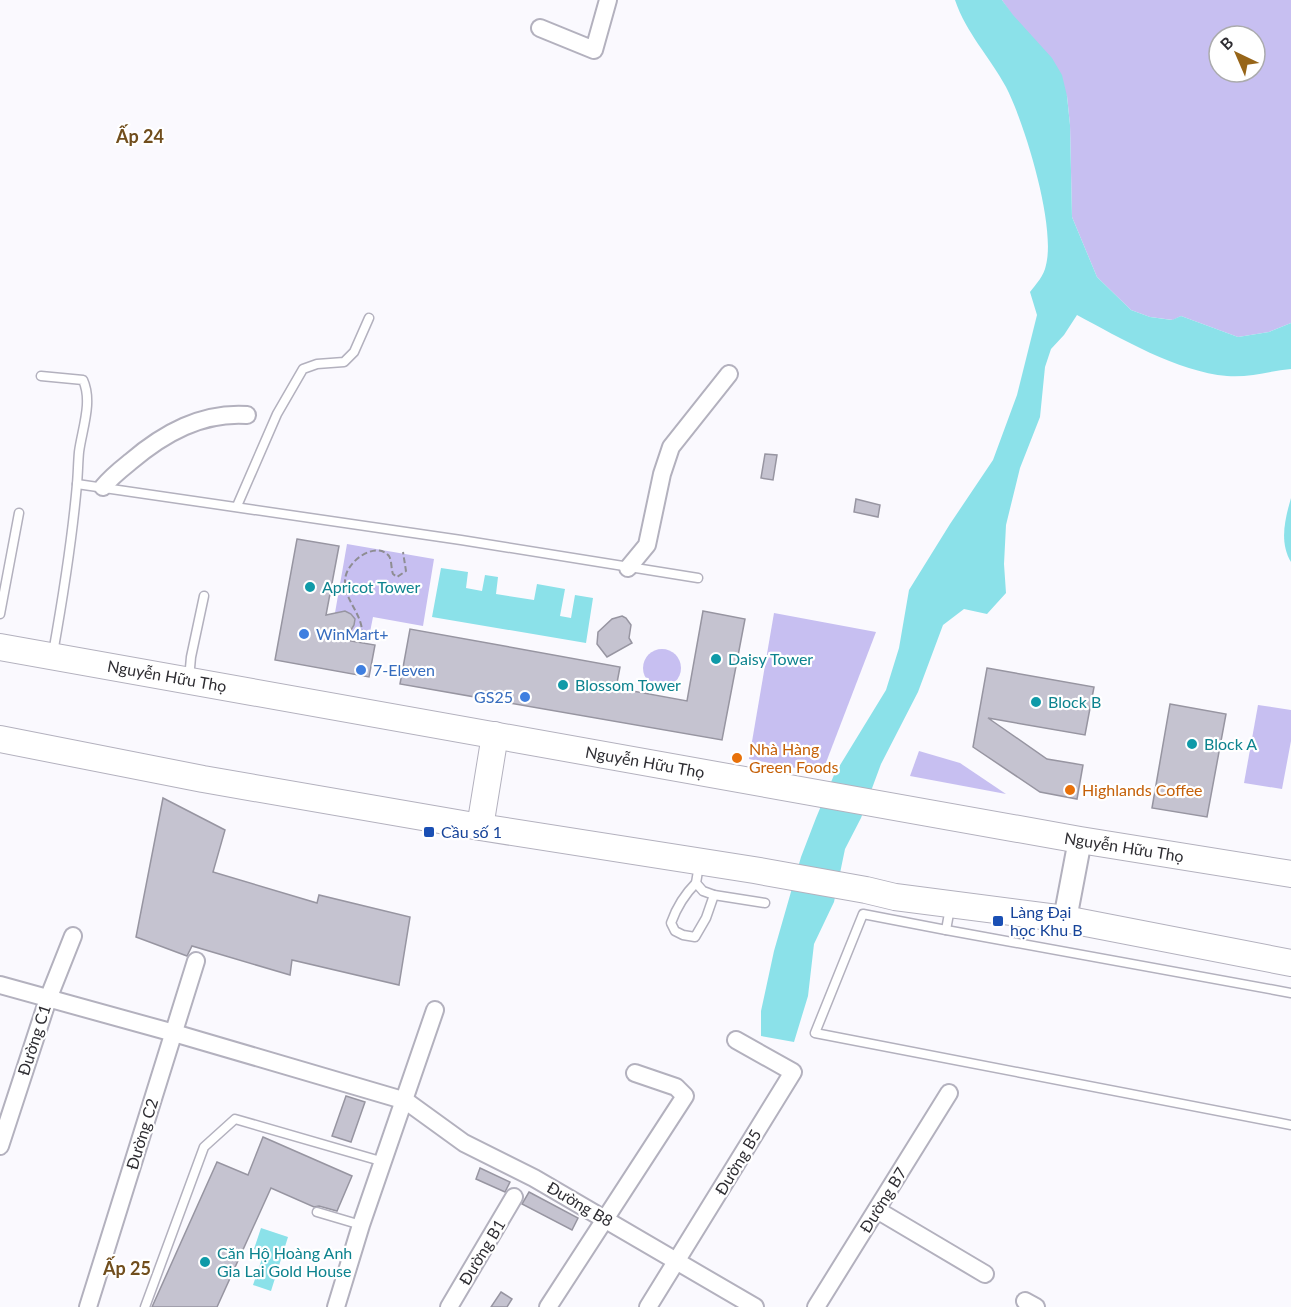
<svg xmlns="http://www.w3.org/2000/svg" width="1291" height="1307" font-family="Lato,sans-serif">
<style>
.green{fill:#c7bff1;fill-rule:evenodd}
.water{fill:#8be1e9}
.building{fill:#c5c3d0;stroke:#9795a1;stroke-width:1.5}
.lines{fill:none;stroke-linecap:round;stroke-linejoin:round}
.service-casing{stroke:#b3b1be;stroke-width:11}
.minor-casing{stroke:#b3b1be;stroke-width:20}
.secondary-casing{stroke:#b3b1be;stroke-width:26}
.primary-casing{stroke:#b3b1be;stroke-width:28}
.path{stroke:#8e8d92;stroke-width:2;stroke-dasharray:6 3;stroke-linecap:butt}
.service{stroke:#fff;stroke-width:8}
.minor{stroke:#fff;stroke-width:16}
.secondary{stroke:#fff;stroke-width:22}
.primary{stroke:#fff;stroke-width:26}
.culture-dot{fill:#0f9aa8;stroke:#fff;stroke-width:2}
.shop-dot{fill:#3f7fe0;stroke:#fff;stroke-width:2}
.food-dot{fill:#e8710a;stroke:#fff;stroke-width:2}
.transit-dot{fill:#1a4fb4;stroke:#fff;stroke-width:2}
.labels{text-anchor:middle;stroke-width:4.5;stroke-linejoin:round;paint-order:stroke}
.culture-label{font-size:16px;fill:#0d838f;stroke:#fff;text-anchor:start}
.shop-label{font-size:16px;fill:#366cbe;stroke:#fff;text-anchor:start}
.street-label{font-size:16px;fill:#2e2d32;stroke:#fff}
.food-label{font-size:16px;fill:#c56008;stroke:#fff;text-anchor:start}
.transit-label{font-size:16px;fill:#164399;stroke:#fff;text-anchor:start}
.neighbourhood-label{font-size:18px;font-weight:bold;fill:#714e1d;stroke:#fff}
</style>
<rect width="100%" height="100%" fill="#faf9fe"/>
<g class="green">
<path d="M1002,0H1291V323L1269,332L1238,337L1181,316L1173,320L1150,317L1131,310L1097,277L1072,217L1070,125L1067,96ZM1219,36H1255V72H1219Z"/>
<polygon points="347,544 434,559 423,626 373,617 369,637 332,630"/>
<polygon points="774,613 876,632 822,773 749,759"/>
<circle cx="662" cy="668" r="19"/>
<polygon points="1258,705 1291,710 1291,741 1282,789 1244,783"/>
<polygon points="919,751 960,763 1006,794 910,776"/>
</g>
<g class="water">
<path d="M955,0H1002L1013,15L1052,58L1062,75L1067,96L1070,125L1072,217L1097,277L1131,310L1150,317L1172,320L1181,316L1238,337L1269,332L1291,323V369C1269,371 1248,378 1227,376C1178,372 1120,338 1077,315L1064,335L1051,349L1045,367L1040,417L1020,468L1006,525L1004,564L1006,593L987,614L964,609L943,625L918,692L881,764L861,818L845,849L834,902L814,944L808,996L794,1042L761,1036V1011L774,951L801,857L816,818L834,775L886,690L899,648L909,590L950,524L993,460L1017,395L1037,315L1030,292C1036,284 1044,276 1046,265C1056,226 1025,124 1006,87C990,57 966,33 955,0Z"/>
<path d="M1291,498V562C1279,542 1285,519 1291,498Z"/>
<polygon points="441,568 468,572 466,588 482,591 485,575 498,577 496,594 534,600 537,584 565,589 560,616 571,618 575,595 593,598 586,643 432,617"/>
<polygon points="261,1228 288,1237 271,1291 253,1285 264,1253 254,1249"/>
</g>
<g class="building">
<polygon points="765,454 777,455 773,480 761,478"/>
<polygon points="856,499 880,505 878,517 854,512"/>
<polygon points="297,539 339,546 326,615 345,611 351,614 355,619 354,625 345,640 375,645 369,677 275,660"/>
<polygon points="703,611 745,619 722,740 400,684 410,629 620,667 616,688 687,701"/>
<polygon points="622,616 626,618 631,625 629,638 632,643 607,657 597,644 598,632 612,619"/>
<polygon points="987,668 1094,687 1085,735 988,718 1047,759 1083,765 1077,799 1040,792 973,747"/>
<polygon points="1170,704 1226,714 1207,817 1152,808"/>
<polygon points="163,798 225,830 213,872 317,903 319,895 410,917 399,985 292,960 290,975 192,946 187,956 136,937"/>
<polygon points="346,1096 365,1102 351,1142 332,1136"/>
<polygon points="263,1137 352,1176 337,1211 319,1206 314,1207 271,1188 217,1307 152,1307 217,1162 248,1175"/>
<polygon points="480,1168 510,1182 505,1192 476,1179"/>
<polygon points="529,1192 578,1218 572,1230 522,1204"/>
<polygon points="501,1292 512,1299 507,1307 491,1307"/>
</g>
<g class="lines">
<g class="service-casing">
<g id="service">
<path d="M41,376L83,380C93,402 82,429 79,452C78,463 78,473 77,484C72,541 63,597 53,653"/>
<polyline points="77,484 461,540 698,578"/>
<polyline points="237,506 277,414 303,369 317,364 344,362 354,352 369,318"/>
<polyline points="0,614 19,513"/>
<polyline points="189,679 191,657 204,596"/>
<polyline points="699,865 696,883 703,891 714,895 765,903"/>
<path d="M696,883C684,895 677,906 671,923L675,931L683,935L695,937L706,918L714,895"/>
<polyline points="950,908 946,930 1291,993"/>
<polyline points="946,930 863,914 815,1033 1291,1125"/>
<polyline points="317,1212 361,1225"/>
<polyline points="145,1307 204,1147 235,1119 384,1162"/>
</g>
</g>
<g class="minor-casing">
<g id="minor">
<polyline points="540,28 594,50 608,0"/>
<path d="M103,487C111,477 120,470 130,462C164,433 202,412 247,415"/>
<polyline points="628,568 647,545 662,474 671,447 729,374"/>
<polyline points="0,985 174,1033 406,1101 464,1143 534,1178 755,1307"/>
<polyline points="0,1146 48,999 73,936"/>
<polyline points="877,1210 985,1274"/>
<polyline points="1025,1301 1036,1307"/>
<polyline points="88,1307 196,961"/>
<polyline points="336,1307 361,1225 435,1010"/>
<polyline points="449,1307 514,1197"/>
<polyline points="548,1307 685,1096 676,1087 635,1073"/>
<polyline points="648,1307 793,1072 736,1040"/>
<polyline points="816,1307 949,1093"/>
</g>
</g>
<g class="secondary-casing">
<polyline id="secondary" points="1065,919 1080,840"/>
</g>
<g class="primary-casing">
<g id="primary">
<polyline points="0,647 1080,840 1291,874"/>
<polyline points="0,739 203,779 480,827 754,870 866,890 895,897 1065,919 1291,963"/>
<polyline points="480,827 495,735"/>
</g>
</g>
<path class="path" d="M362,636C364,615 345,602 345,582C344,562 376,540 389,556C392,561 391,569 393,574L397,577L406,571L403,552"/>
<use href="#service" class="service"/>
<use href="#minor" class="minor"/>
<use href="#secondary" class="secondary"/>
<use href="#primary" class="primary"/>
</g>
<g class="culture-dot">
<circle cx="310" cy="587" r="6"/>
<circle cx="716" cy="659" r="6"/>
<circle cx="563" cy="685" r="6"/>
<circle cx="1036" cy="702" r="6"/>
<circle cx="1192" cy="744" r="6"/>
<circle cx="205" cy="1262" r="6"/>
</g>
<g class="shop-dot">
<circle cx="304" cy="634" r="6"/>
<circle cx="361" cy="670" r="6"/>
<circle cx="525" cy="697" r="6"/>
</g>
<g class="food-dot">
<circle cx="737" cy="758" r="6"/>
<circle cx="1070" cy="790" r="6"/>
</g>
<g class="transit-dot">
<rect x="423" y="826" width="12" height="12" rx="3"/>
<rect x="992" y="915" width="12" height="12" rx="3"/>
</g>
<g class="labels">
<g class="culture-label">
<text x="322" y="593">Apricot Tower</text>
<text x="728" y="665">Daisy Tower</text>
<text x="575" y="691">Blossom Tower</text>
<text x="1048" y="708">Block B</text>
<text x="1204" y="750">Block A</text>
<text x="217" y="1259">Căn Hộ Hoàng Anh<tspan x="217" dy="18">Gia Lai Gold House</tspan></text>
</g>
<g class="shop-label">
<text x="316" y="640">WinMart+</text>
<text x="373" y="676">7-Eleven</text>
<text x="513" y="703" text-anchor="end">GS25</text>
</g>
<g class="street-label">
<text transform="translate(167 676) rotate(10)" y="6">Nguyễn Hữu Thọ</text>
<text transform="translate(645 762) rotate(10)" y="6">Nguyễn Hữu Thọ</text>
<text transform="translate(1124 847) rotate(9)" y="6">Nguyễn Hữu Thọ</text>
<text transform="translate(34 1040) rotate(-72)" y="6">Đường C1</text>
<text transform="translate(142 1134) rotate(-73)" y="6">Đường C2</text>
<text transform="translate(738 1162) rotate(-59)" y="6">Đường B5</text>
<text transform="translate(883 1200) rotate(-58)" y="6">Đường B7</text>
<text transform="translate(580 1204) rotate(30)" y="6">Đường B8</text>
<text transform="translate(482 1252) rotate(-59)" y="6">Đường B1</text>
</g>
<g class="food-label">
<text x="749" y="755">Nhà Hàng<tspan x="749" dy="18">Green Foods</tspan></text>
<text x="1082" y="796">Highlands Coffee</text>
</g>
<g class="transit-label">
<text x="441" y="838">Cầu số 1</text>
<text x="1010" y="918">Làng Đại<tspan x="1010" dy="18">học Khu B</tspan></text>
</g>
<g class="neighbourhood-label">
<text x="140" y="143">Ấp 24</text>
<text x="127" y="1275">Ấp 25</text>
</g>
</g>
<g transform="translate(1237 54) rotate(316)"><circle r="28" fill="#ffffff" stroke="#ababad" stroke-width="1.5"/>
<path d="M0-4.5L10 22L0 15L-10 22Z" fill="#976518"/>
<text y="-9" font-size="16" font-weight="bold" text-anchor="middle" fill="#2e2d32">B</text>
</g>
</svg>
